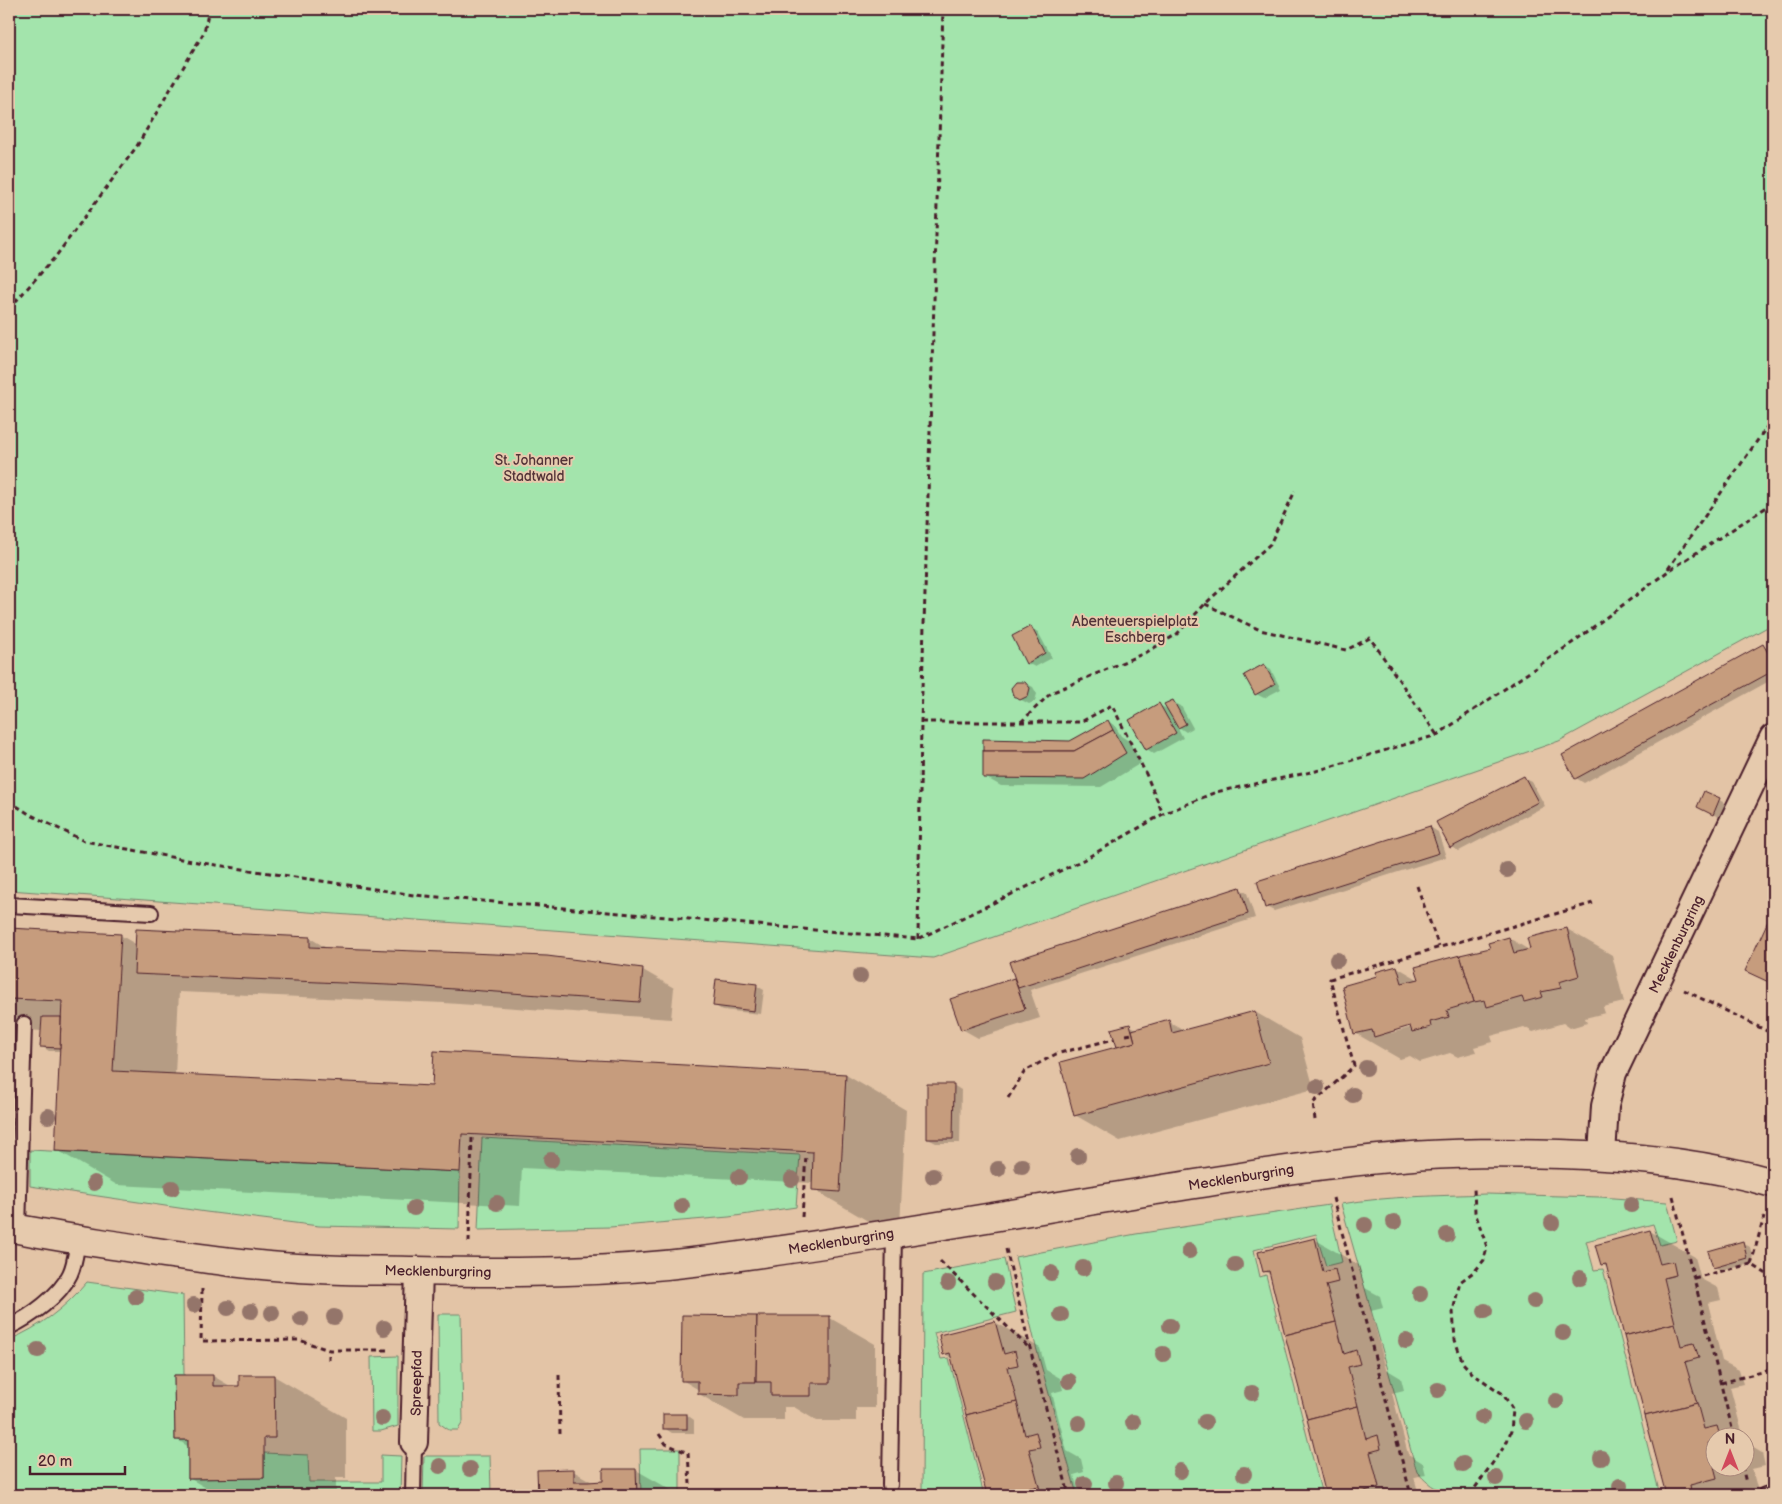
<svg xmlns="http://www.w3.org/2000/svg" width="1782" height="1504" font-family="'Balsamiq Sans',sans-serif">
<style>
.green{fill:#a3e4ac;stroke:#76826c}
.shadow{fill:#0003;fill-rule:evenodd}
.building{fill:#c69c7d;stroke:#4a1f2b}
.lines{fill:none;stroke-linecap:round;stroke-linejoin:round}
.lane-casing{stroke:#4a1f2b;stroke-width:18}
.street-casing{stroke:#4a1f2b;stroke-width:30}
.secondary-casing{stroke:#4a1f2b;stroke-width:31}
.path{stroke:#4a1f2b;stroke-width:3;stroke-dasharray:5 4;stroke-linecap:butt}
.lane{stroke:#e6caad;stroke-width:14}
.street{stroke:#e6caad;stroke-width:26}
.secondary{stroke:#e6caad;stroke-width:28}
.tree{fill:#94746a}
.labels{text-anchor:middle;stroke-width:4;stroke-linejoin:round;paint-order:stroke}
.park-label{font-size:14px;fill:#533338;stroke:#e6caad}
.street-label{font-size:14px;fill:#4a1f2b;stroke:#e6caad}
</style>
<rect width="100%" height="100%" fill="#e3c4a6"/>
<filter id="ink" filterUnits="userSpaceOnUse"><feTurbulence type="fractalNoise" baseFrequency=".02" numOctaves="2"/><feDisplacementMap in="SourceGraphic" scale="10" xChannelSelector="R" yChannelSelector="G"/><feConvolveMatrix kernelMatrix="1 2 1 2 8 2 1 2 1" color-interpolation-filters="sRGB"/></filter>
<g filter="url(#ink)">
<g class="green">
<polygon points="9,9 1773,9 1773,624 1559,741 933,958 9,890"/>
<polygon points="482,1138 800,1155 796,1207 729,1217 610,1227 478,1230"/>
<polygon points="30,1150 460,1172 459,1229 319,1226 206,1212 30,1186"/>
<path d="M1486,1194L1600,1197L1667,1202L1677,1241L1660,1245L1653,1224L1586,1241L1594,1270L1603,1269L1660,1495H1468C1443,1493 1434,1491 1417,1472L1341,1204C1389,1196 1438,1196 1486,1194Z"/>
<polygon points="1329,1205 1342,1262 1326,1266 1316,1234 1254,1250 1260,1277 1266,1275 1322,1495 1077,1495 1036,1347 1015,1257 1136,1234"/>
<polygon points="1004,1259 1016,1312 934,1333 941,1359 949,1358 984,1495 922,1495 923,1274"/>
<path d="M87,1282L183,1295L184,1375H174L175,1440H188V1479L264,1478V1453L308,1455L309,1482H381V1455L401,1456L400,1495H9V1340C40,1327 65,1308 87,1282Z"/>
<polygon points="438,1314 461,1314 463,1422 458,1430 449,1430 439,1423"/>
<polygon points="398,1356 398,1426 381,1431 372,1431 371,1357"/>
<polygon points="640,1449 680,1449 680,1495 641,1495"/>
<polygon points="424,1456 490,1456 491,1492 467,1493 466,1495 423,1495"/>
</g>
<g class="shadow">
<polygon points="1031,628 1038,632 1052,658 1035,667 1027,663"/>
<polygon points="1763,646 1771,650 1773,654 1773,679 1584,783 1576,778 1564,755"/>
<polygon points="1264,666 1271,670 1281,689 1264,698 1256,694"/>
<polygon points="1025,683 1033,687 1037,694 1035,701 1029,704 1014,696"/>
<polygon points="1173,702 1181,706 1193,728 1186,732 1177,726 1183,738 1154,754 1147,749 1159,705 1169,710"/>
<polygon points="1108,721 1115,726 1121,736 1129,741 1141,763 1101,787 1001,786 985,777 1070,742"/>
<polygon points="1524,778 1532,782 1545,806 1459,851 1451,847"/>
<polygon points="1705,793 1727,804 1721,818 1706,811"/>
<polygon points="1430,827 1438,832 1446,857 1274,911 1266,907"/>
<polygon points="1240,889 1247,893 1255,918 1030,990 1040,1018 978,1038 962,1029 1014,979 1017,981"/>
<polygon points="1773,913 1773,985 1747,970"/>
<polygon points="9,929 120,935 137,945 137,930 310,938 328,949 643,970 674,988 671,1019 444,1003 179,992 175,1075 433,1087 846,1075 906,1110 900,1226 873,1224 813,1189 813,1183 522,1168 520,1206 117,1185 57,1150 61,1051 49,1051 41,1046 42,1031 9,1029"/>
<path d="M1567,929L1612,955L1624,1002L1603,1007L1605,1013L1585,1018L1587,1023L1570,1028L1563,1023L1533,1032L1524,1027L1491,1036L1493,1042L1474,1047L1476,1052L1458,1057L1450,1053L1420,1062L1410,1056L1400,1059L1355,1033L1378,977L1397,967L1421,981L1491,949L1509,938L1529,950ZM1416,1023V1026L1391,1033V1031Z"/>
<polygon points="757,986 764,990 761,1014 722,1010 714,1005"/>
<polygon points="1255,1012 1300,1038 1314,1089 1120,1141 1075,1115 1120,1048 1129,1025 1137,1029 1168,1021 1186,1031"/>
<polygon points="953,1085 961,1090 960,1143 936,1143 928,1139"/>
<polygon points="1650,1231 1695,1257 1701,1279 1718,1288 1721,1300 1708,1303 1722,1361 1739,1370 1743,1384 1730,1387 1743,1436 1714,1436 1714,1466 1744,1466 1744,1441 1745,1443 1762,1453 1765,1466 1752,1469 1759,1495 1668,1495 1608,1268 1602,1264"/>
<polygon points="1314,1239 1359,1265 1365,1288 1380,1296 1383,1308 1371,1311 1386,1369 1401,1378 1404,1390 1392,1393 1408,1454 1423,1463 1426,1475 1414,1477 1419,1495 1327,1495 1271,1275 1264,1271"/>
<polygon points="1743,1243 1750,1247 1754,1263 1722,1271 1714,1267"/>
<polygon points="683,1317 830,1318 875,1344 875,1408 856,1408 856,1421 817,1421 794,1407 784,1407 784,1420 744,1420 699,1394 699,1390 682,1380"/>
<polygon points="995,1322 1040,1348 1046,1370 1060,1378 1063,1390 1052,1393 1067,1451 1081,1459 1084,1472 1074,1475 1079,1495 988,1495 953,1359 945,1354"/>
<polygon points="176,1376 213,1376 232,1387 240,1387 274,1376 346,1418 346,1478 336,1478 336,1495 218,1495 189,1478 189,1447 176,1439"/>
<polygon points="687,1415 694,1420 694,1433 672,1433 664,1428"/>
<polygon points="636,1470 680,1495 539,1495 538,1471 573,1471 594,1483 604,1482"/>
</g>
<g class="building">
<polygon points="1031,626 1045,653 1026,664 1012,636"/>
<polygon points="1763,644 1773,662 1773,671 1575,779 1562,755"/>
<polygon points="1264,664 1275,684 1255,695 1244,675"/>
<polygon points="1016,682 1025,682 1030,688 1028,696 1020,700 1013,696 1011,688"/>
<polygon points="1173,700 1186,724 1178,728 1164,704"/>
<polygon points="1159,703 1176,733 1146,750 1129,720"/>
<polygon points="1108,720 1113,730 1074,751 983,751 983,739 1070,741"/>
<polygon points="1113,730 1126,753 1084,779 983,778 983,751 1074,751"/>
<polygon points="1524,776 1538,802 1450,848 1436,822"/>
<polygon points="1704,791 1720,798 1713,815 1697,807"/>
<polygon points="1430,826 1439,853 1265,908 1257,881"/>
<polygon points="1240,887 1248,914 1018,988 1009,962"/>
<polygon points="1773,910 1773,984 1745,971"/>
<polygon points="9,928 121,934 113,1071 432,1086 434,1051 846,1074 840,1192 812,1190 813,1152 462,1134 460,1172 55,1151 62,1001 9,999"/>
<polygon points="1567,928 1579,976 1559,982 1561,988 1541,992 1543,997 1524,1002 1522,997 1487,1007 1485,1000 1474,1002 1460,955 1490,948 1488,943 1509,937 1514,953 1530,949 1527,938"/>
<polygon points="136,929 310,937 310,947 547,956 643,968 640,1002 411,986 134,974"/>
<polygon points="1460,955 1474,1002 1447,1010 1449,1017 1430,1022 1431,1027 1412,1032 1410,1026 1374,1037 1372,1030 1354,1034 1342,986 1377,976 1375,972 1397,966 1402,983 1419,979 1415,967"/>
<polygon points="1014,978 1025,1009 961,1030 950,999"/>
<polygon points="716,979 757,984 754,1011 713,1006"/>
<polygon points="1255,1011 1269,1063 1074,1116 1060,1062 1135,1042 1132,1030 1169,1019 1172,1033"/>
<polygon points="42,1017 61,1017 60,1048 40,1047"/>
<polygon points="1130,1024 1135,1042 1117,1047 1111,1029"/>
<polygon points="927,1084 954,1084 953,1139 927,1139"/>
<polygon points="1650,1230 1660,1264 1673,1261 1676,1275 1664,1278 1675,1323 1624,1336 1606,1264 1601,1265 1595,1245"/>
<polygon points="1315,1238 1323,1272 1335,1269 1338,1282 1326,1285 1336,1322 1285,1335 1269,1271 1263,1272 1258,1252"/>
<polygon points="1743,1241 1747,1258 1713,1268 1708,1251"/>
<polygon points="682,1315 757,1316 756,1382 739,1382 739,1395 698,1394 698,1381 681,1381"/>
<polygon points="757,1316 830,1316 830,1383 811,1383 811,1396 771,1396 771,1382 756,1382"/>
<polygon points="995,1321 1004,1354 1015,1351 1018,1365 1008,1367 1017,1402 966,1415 950,1353 943,1355 939,1335"/>
<polygon points="1336,1322 1344,1354 1356,1350 1360,1364 1348,1367 1358,1406 1307,1419 1285,1335"/>
<polygon points="1675,1323 1681,1346 1694,1343 1699,1358 1685,1362 1697,1403 1645,1416 1624,1336"/>
<polygon points="174,1375 213,1375 213,1386 239,1386 239,1375 274,1375 275,1438 264,1438 264,1478 188,1479 188,1440 175,1440"/>
<polygon points="1017,1402 1025,1435 1036,1432 1040,1447 1029,1449 1039,1486 1003,1495 987,1495 966,1415"/>
<polygon points="1697,1403 1704,1429 1717,1426 1720,1436 1714,1436 1714,1442 1708,1443 1717,1478 1690,1485 1691,1491 1666,1495 1645,1416"/>
<polygon points="1358,1406 1366,1439 1378,1435 1381,1449 1370,1452 1379,1487 1350,1495 1326,1495 1307,1419"/>
<rect x="663" y="1414" width="24" height="15"/>
<polygon points="574,1469 574,1482 588,1482 603,1481 603,1469 636,1469 637,1495 538,1495 537,1470"/>
<polygon points="1039,1486 1041,1495 1003,1495"/>
</g>
<g class="lines">
<g class="lane-casing">
<g id="lane">
<polyline points="9,905 151,913"/>
<polyline points="9,1059 23,1059"/>
<polyline points="18,1229 24,1024"/>
<path d="M9,1327C30,1317 60,1296 70,1274C75,1264 76,1251 78,1240"/>
<polyline points="890,1485 894,1232"/>
<polyline points="413,1495 414,1442"/>
<polyline points="1765,1495 1773,1493"/>
</g>
</g>
<g class="street-casing">
<g id="street">
<polyline points="1602,1155 1605,1106 1613,1073 1773,738"/>
<polyline points="414,1442 419,1271"/>
</g>
</g>
<g class="secondary-casing">
<path id="secondary" d="M9,1227C55,1237 103,1243 150,1251C206,1259 262,1267 319,1269C351,1271 384,1270 417,1271C512,1273 607,1273 702,1261C850,1242 997,1216 1144,1192C1229,1179 1314,1164 1401,1157C1454,1152 1508,1153 1561,1154C1633,1156 1704,1163 1773,1183"/>
</g>
<g class="path">
<polyline points="9,309 56,256 137,146 204,32 209,9"/>
<polyline points="1769,507 1773,562"/>
<polyline points="1668,569 1773,418"/>
<polyline points="1205,604 1260,630 1346,650 1370,638 1437,735"/>
<polyline points="921,722 1081,722 1112,705 1146,774 1163,814"/>
<polyline points="1021,722 1051,693 1147,652 1177,634 1205,604 1270,544 1295,491"/>
<polyline points="9,801 29,814 84,841 203,863 414,895 918,939 1085,859 1163,814 1216,792 1316,771 1437,735 1572,643 1667,572 1773,503"/>
<polyline points="1417,886 1439,947"/>
<polyline points="918,939 921,722 943,9"/>
<polyline points="1684,990 1773,1034"/>
<polyline points="1126,1035 1133,1034"/>
<polyline points="1008,1098 1025,1071 1056,1054 1114,1039"/>
<polyline points="1315,1120 1313,1103 1354,1066 1330,979 1593,903"/>
<polyline points="1673,1196 1734,1436"/>
<polyline points="1333,1198 1411,1495"/>
<polyline points="802,1217 806,1155"/>
<polyline points="469,1242 472,1138"/>
<polyline points="1006,1249 1030,1348 1069,1495"/>
<polyline points="940,1261 1029,1348"/>
<polyline points="1751,1264 1764,1217"/>
<polyline points="1694,1278 1751,1264 1773,1278"/>
<polyline points="202,1289 201,1341 299,1340 329,1350"/>
<polyline points="329,1360 329,1350 389,1350"/>
<polyline points="559,1375 560,1435"/>
<polyline points="1721,1383 1773,1369"/>
<polyline points="659,1434 666,1444 688,1453 690,1484"/>
<polyline points="1742,1466 1746,1483"/>
<polyline points="1470,1495 1506,1444 1511,1431 1513,1410 1503,1394 1473,1374 1463,1363 1455,1340 1453,1311 1460,1282 1475,1271 1484,1260 1487,1247 1475,1212 1474,1188"/>
</g>
<use href="#lane" class="lane"/>
<use href="#street" class="street"/>
<use href="#secondary" class="secondary"/>
</g>
<g class="tree">
<circle cx="1507" cy="870" r="8"/>
<circle cx="1337" cy="960" r="8"/>
<circle cx="860" cy="976" r="8"/>
<circle cx="1366" cy="1068" r="8"/>
<circle cx="1317" cy="1087" r="8"/>
<circle cx="1353" cy="1095" r="8"/>
<circle cx="48" cy="1116" r="8"/>
<circle cx="1078" cy="1156" r="8"/>
<circle cx="551" cy="1160" r="8"/>
<circle cx="1022" cy="1166" r="8"/>
<circle cx="998" cy="1169" r="8"/>
<circle cx="933" cy="1176" r="8"/>
<circle cx="739" cy="1177" r="8"/>
<circle cx="792" cy="1179" r="8"/>
<circle cx="94" cy="1183" r="8"/>
<circle cx="172" cy="1188" r="8"/>
<circle cx="497" cy="1203" r="8"/>
<circle cx="1631" cy="1205" r="8"/>
<circle cx="682" cy="1206" r="8"/>
<circle cx="414" cy="1208" r="8"/>
<circle cx="1394" cy="1222" r="8"/>
<circle cx="1552" cy="1223" r="8"/>
<circle cx="1365" cy="1225" r="8"/>
<circle cx="1447" cy="1235" r="8"/>
<circle cx="1189" cy="1251" r="8"/>
<circle cx="1235" cy="1265" r="8"/>
<circle cx="1083" cy="1268" r="8"/>
<circle cx="1051" cy="1273" r="8"/>
<circle cx="1580" cy="1278" r="8"/>
<circle cx="995" cy="1282" r="8"/>
<circle cx="948" cy="1283" r="8"/>
<circle cx="1420" cy="1294" r="8"/>
<circle cx="136" cy="1297" r="8"/>
<circle cx="1534" cy="1301" r="8"/>
<circle cx="194" cy="1305" r="8"/>
<circle cx="228" cy="1308" r="8"/>
<circle cx="251" cy="1311" r="8"/>
<circle cx="1485" cy="1311" r="8"/>
<circle cx="272" cy="1313" r="8"/>
<circle cx="1061" cy="1315" r="8"/>
<circle cx="334" cy="1317" r="8"/>
<circle cx="301" cy="1319" r="8"/>
<circle cx="1170" cy="1326" r="8"/>
<circle cx="384" cy="1328" r="8"/>
<circle cx="1563" cy="1333" r="8"/>
<circle cx="1406" cy="1341" r="8"/>
<circle cx="38" cy="1350" r="8"/>
<circle cx="1163" cy="1354" r="8"/>
<circle cx="1069" cy="1381" r="8"/>
<circle cx="1438" cy="1390" r="8"/>
<circle cx="1252" cy="1393" r="8"/>
<circle cx="1556" cy="1401" r="8"/>
<circle cx="1482" cy="1417" r="8"/>
<circle cx="382" cy="1418" r="8"/>
<circle cx="1526" cy="1421" r="8"/>
<circle cx="1133" cy="1422" r="8"/>
<circle cx="1205" cy="1422" r="8"/>
<circle cx="1079" cy="1423" r="8"/>
<circle cx="1601" cy="1458" r="8"/>
<circle cx="1463" cy="1464" r="8"/>
<circle cx="440" cy="1466" r="8"/>
<circle cx="470" cy="1469" r="8"/>
<circle cx="1180" cy="1471" r="8"/>
<circle cx="1244" cy="1474" r="8"/>
<circle cx="1496" cy="1478" r="8"/>
<circle cx="1116" cy="1483" r="8"/>
<circle cx="1085" cy="1484" r="8"/>
<circle cx="1620" cy="1486" r="8"/>
</g>
</g>
<g class="labels">
<g class="park-label">
<text x="534" y="465">St. Johanner<tspan x="534" dy="16">Stadtwald</tspan></text>
<text x="1135" y="626">Abenteuerspielplatz<tspan x="1135" dy="16">Eschberg</tspan></text>
</g>
<g class="street-label">
<text transform="translate(1676 944) rotate(-64)" y="5">Mecklenburgring</text>
<text transform="translate(1241 1177) rotate(-9)" y="5">Mecklenburgring</text>
<text transform="translate(841 1241) rotate(-9)" y="5">Mecklenburgring</text>
<text transform="translate(438 1271) rotate(1)" y="5">Mecklenburgring</text>
<text transform="translate(416 1383) rotate(-89)" y="5">Spreepfad</text>
</g>
</g>
<rect width="1782" height="1504" fill="none" stroke="#e6caad" stroke-width="30"/>
<rect x="15" y="15" width="1752" height="1474" fill="none" stroke="#4a1f2b" stroke-width="2" filter="url(#ink)"/>
<g transform="translate(1730 1452)"><circle r="24" fill="#e6caad" stroke="#a88679"/>
<path d="M0-4L9 19L0 12L-9 19Z" fill="#d1495b"/>
<text y="-8" font-size="14" font-weight="bold" text-anchor="middle" fill="#4a1f2b">N</text>
</g>
<path d="M30 1466v8h95v-8" fill="none" stroke="#4a1f2b" stroke-width="2.5"/>
<text x="38" y="1466" font-size="15" fill="#4a1f2b" stroke="#e6caad" stroke-width="4" paint-order="stroke">20 m</text>
</svg>
